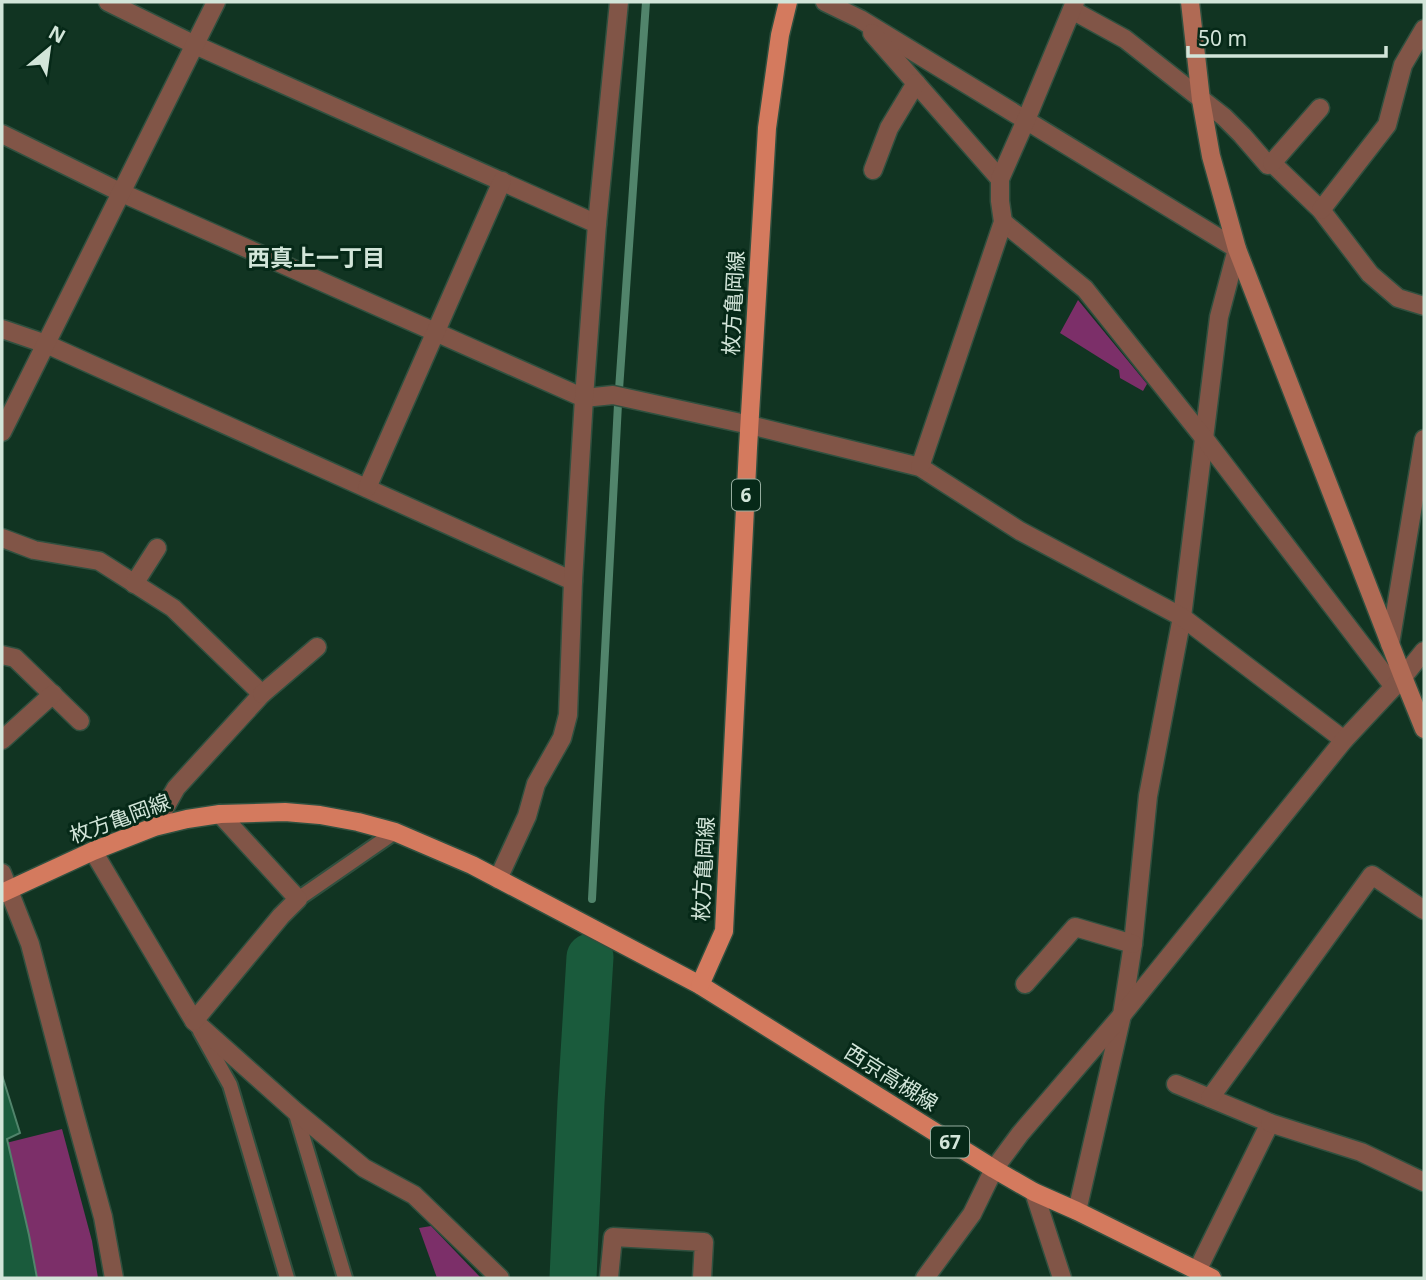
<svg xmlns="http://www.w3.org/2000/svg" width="1426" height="1280" font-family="'Noto Sans','Noto Sans JP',sans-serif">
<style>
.green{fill:#7c2f69}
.water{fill:#1a5b3c;stroke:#51846b;stroke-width:2}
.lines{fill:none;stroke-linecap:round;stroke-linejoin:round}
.stream{stroke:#51846b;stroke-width:8}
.river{stroke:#1a5b3c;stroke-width:47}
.lane-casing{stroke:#30503f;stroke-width:18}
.street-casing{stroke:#30503f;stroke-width:21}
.secondary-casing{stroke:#30503f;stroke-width:21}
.primary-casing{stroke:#30503f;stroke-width:21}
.lane{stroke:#815547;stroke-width:14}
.street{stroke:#815547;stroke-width:18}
.secondary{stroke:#b06a54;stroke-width:18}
.primary{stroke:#d47a5e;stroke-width:18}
.labels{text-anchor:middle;stroke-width:6;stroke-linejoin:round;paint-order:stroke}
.shield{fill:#062918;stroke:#95ad9f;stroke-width:2}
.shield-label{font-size:19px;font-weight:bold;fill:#d2e5d9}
.street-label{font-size:21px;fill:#d2e5d9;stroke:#062918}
.neighbourhood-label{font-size:23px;font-weight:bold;fill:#d2e5d9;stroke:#062918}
</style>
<rect width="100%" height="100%" fill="#113422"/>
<g class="green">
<polygon points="1078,300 1147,384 1143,391 1120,378 1119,370 1060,333"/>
<polygon points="62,1129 92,1241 98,1278 2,1278 2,1144"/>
<polygon points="431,1226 481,1278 437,1278 419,1228"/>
</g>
<polygon class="water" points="2,1075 20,1133 7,1139 29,1235 37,1278 2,1278"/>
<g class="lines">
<polyline class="stream" points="592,899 618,404 646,2"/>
<polyline class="river" points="573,1278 581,1102 590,957"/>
<g class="lane-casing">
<g id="lane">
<polyline points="298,899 395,832"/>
<polyline points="200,1031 230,1085 287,1278"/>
<polyline points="295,1111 345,1278"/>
</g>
</g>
<g class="street-casing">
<g id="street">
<polyline points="108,2 195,45 597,224"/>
<polyline points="825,2 860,19 1237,249 1219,317 1182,617 1148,796 1133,944 1122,1015 1077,1211"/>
<polyline points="1072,10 1125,39 1224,117 1242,135 1268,165 1272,163 1321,210 1370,274 1398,298 1424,306"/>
<polyline points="872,33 1000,179"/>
<polyline points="2,134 122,193 584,398 613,395 750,425 920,467 1020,531 1182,617 1344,740"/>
<polyline points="1272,163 1320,108"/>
<polyline points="873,170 889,128 916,83"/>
<polyline points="1321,210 1387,125 1403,65 1424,29"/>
<polyline points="1003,222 1085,289 1204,438 1394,687"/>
<polyline points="2,329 46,344 573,581"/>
<polyline points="2,432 216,2"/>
<polyline points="920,467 1003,222 1000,201 1000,179 1026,120 1075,2"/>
<polyline points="367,488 502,181"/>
<polyline points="2,538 34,550 99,561 173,608 262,694 176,788 154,827"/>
<polyline points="134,584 157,548"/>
<polyline points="1390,644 1424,439"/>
<polyline points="2,655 15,658 80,721"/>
<polyline points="262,694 317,647"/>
<polyline points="2,740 53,694"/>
<polyline points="93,851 194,1021 295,1111 364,1168 414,1195 500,1278"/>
<polyline points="2,873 30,944 73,1108 103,1217 114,1278"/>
<polyline points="498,879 527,816 536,784 562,738 568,715 573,581 584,398 597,224 619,2"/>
<polyline points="1025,984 1075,927 1133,944"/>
<polyline points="194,1021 281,916 298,899 220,814"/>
<polyline points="1176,1084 1270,1123 1197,1271"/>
<polyline points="1210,1098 1372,875 1424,910"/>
<polyline points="1270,1123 1361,1152 1424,1182"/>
<polyline points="1034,1192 1062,1278"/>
<polyline points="609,1278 613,1237 704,1242 702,1278"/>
<polyline points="925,1278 972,1214 994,1169 1020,1134 1122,1015 1344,740 1403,677 1424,651"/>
</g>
</g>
<g class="secondary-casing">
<polyline id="secondary" points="1190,2 1201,100 1211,156 1237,249 1403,677 1424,729"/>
</g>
<g class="primary-casing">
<g id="primary">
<polyline points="2,893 93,851 154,827 187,819 220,814 285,812 320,815 358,822 395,832 472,865 700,985 994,1169 1034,1192 1077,1211 1212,1278"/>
<polyline points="700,985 724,931 748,448 767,128 780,35 788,2"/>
</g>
</g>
<use href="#lane" class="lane"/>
<use href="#street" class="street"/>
<use href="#secondary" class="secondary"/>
<use href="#primary" class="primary"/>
</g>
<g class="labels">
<g class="shield">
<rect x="732" y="479.5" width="28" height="31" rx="5"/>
<rect x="931" y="1126.5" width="38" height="31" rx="5"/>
</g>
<g class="shield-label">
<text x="746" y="502">6</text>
<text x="950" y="1149">67</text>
</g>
<g class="street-label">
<text transform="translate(734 303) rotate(-87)" y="7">枚方亀岡線</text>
<text transform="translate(120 819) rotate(-20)" y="7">枚方亀岡線</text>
<text transform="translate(704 869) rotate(-87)" y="7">枚方亀岡線</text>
<text transform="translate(891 1078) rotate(32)" y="7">西京高槻線</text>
</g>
<g class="neighbourhood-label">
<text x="316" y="266">西真上一丁目</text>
</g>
</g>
<rect width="1426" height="1280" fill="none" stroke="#d2e5d9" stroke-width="7"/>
<g transform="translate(49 49) rotate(29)" stroke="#062918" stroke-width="5" paint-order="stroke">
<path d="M0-5L12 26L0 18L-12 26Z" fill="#d2e5d9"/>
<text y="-10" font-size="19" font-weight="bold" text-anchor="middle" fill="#d2e5d9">N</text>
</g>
<path d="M1188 46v10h198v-10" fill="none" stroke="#d2e5d9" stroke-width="3.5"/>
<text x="1198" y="46" font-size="21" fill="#d2e5d9" stroke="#062918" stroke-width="5" paint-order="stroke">50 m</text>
</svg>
